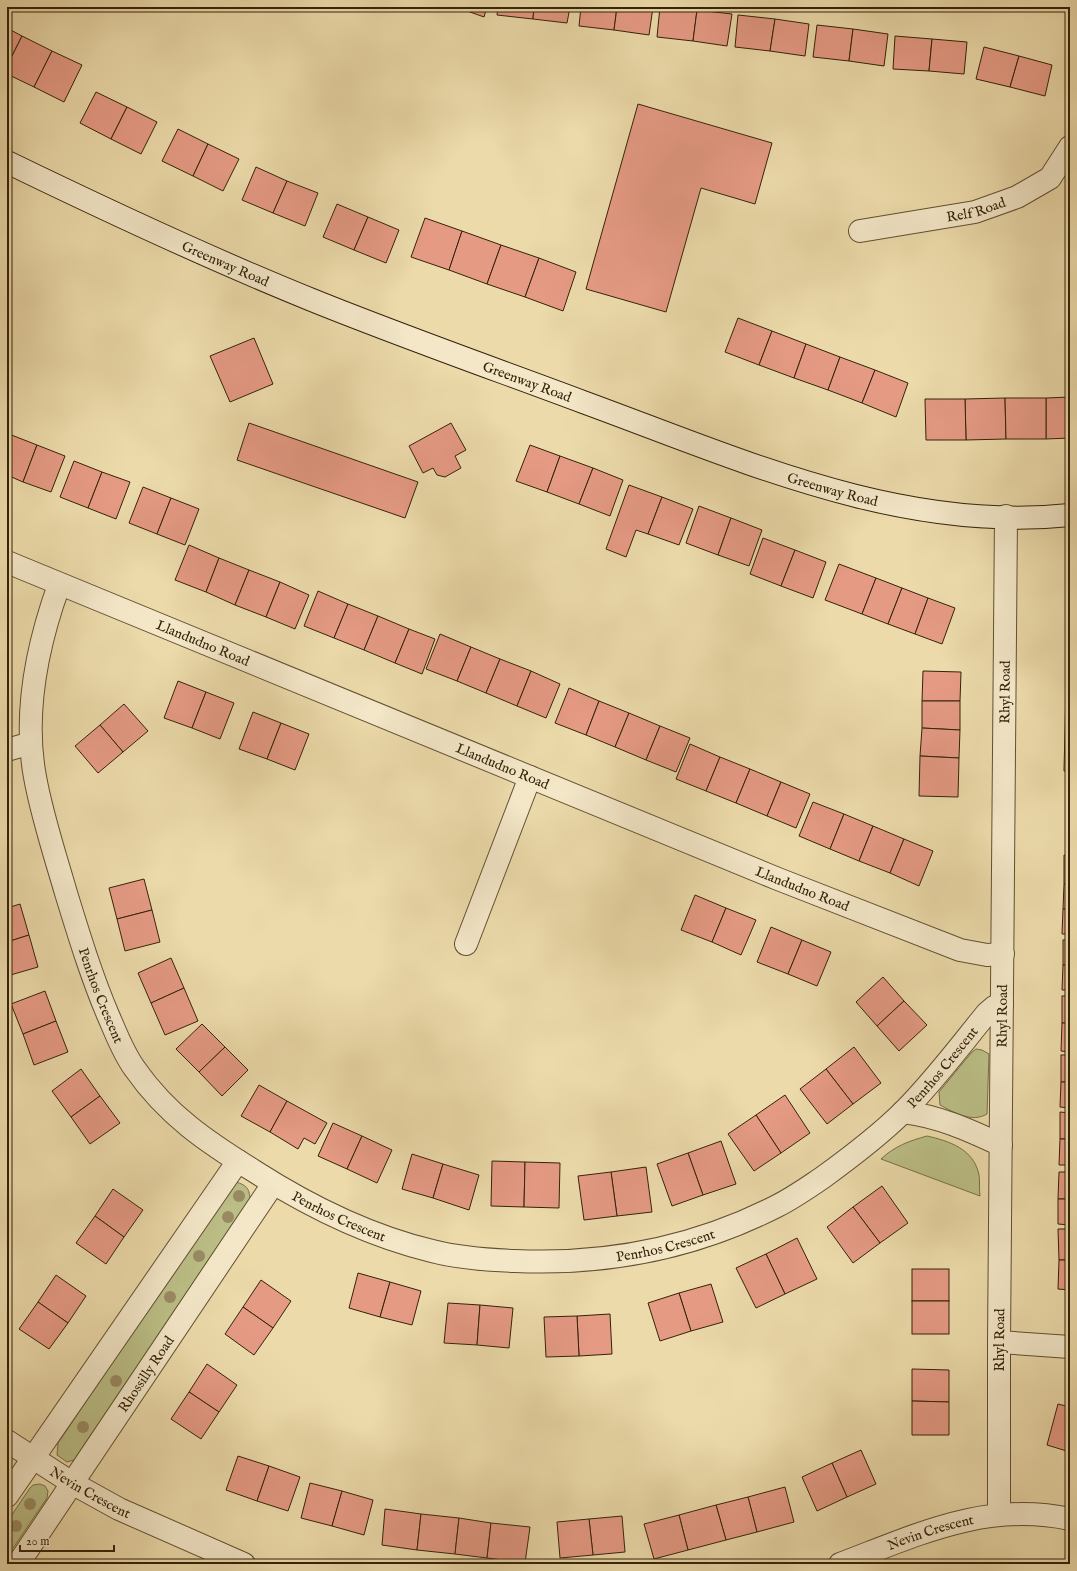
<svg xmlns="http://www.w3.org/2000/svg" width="1077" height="1571" font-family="'IM FELL English',serif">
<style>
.green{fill:#bbbe86;stroke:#787048}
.building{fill:#e59a84;stroke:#342209}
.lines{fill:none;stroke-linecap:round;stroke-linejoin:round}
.street-casing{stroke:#625031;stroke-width:24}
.secondary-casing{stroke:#342209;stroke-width:24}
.street{stroke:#f3e7c8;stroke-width:22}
.secondary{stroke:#f3e7c8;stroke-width:22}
.tree{fill:#9a8a62}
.labels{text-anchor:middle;stroke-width:3.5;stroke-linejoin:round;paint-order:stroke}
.street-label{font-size:14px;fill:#342209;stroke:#f3e7c8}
</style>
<rect width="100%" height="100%" fill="#ecdaaa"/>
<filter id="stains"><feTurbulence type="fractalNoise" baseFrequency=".005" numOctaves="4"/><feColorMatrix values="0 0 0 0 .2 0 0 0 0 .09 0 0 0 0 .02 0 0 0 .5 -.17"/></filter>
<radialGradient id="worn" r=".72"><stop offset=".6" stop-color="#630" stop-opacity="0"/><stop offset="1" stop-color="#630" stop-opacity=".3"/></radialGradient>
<g class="green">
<path d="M976,1049L982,1050L989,1054L987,1114C972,1123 955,1113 940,1105L939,1092L972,1052Z"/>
<path d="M927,1136C949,1141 974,1149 979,1175C980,1181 979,1189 980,1196L881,1159C895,1146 909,1141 927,1136Z"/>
<path d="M236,1182C246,1185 249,1188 250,1198L74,1460L67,1462L57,1455L58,1443L231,1187Z"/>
<polygon points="40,1484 45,1486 48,1491 47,1498 7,1557 7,1522 30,1488 33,1485"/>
</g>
<g class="building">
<polygon points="456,7 487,7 484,17"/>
<polygon points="498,7 534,7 533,19 497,15"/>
<polygon points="534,7 570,7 567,23 533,19"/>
<polygon points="581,7 617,7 614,30 579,26"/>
<polygon points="617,7 653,7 649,35 614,30"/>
<polygon points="660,7 697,10 693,41 657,37"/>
<polygon points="697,10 732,14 727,46 693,41"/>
<polygon points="738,15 775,19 770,51 735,47"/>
<polygon points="775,19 809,24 805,56 770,51"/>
<polygon points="817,25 853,29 849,61 813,57"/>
<polygon points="7,28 22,36 7,66"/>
<polygon points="853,29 888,34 884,66 849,61"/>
<polygon points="22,36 52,51 34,87 7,74 7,66"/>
<polygon points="895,36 932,39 929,71 893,69"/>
<polygon points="932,39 967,42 964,74 929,71"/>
<polygon points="984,47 1019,56 1010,87 976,79"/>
<polygon points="52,51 82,65 64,102 34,87"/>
<polygon points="1019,56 1052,65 1045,96 1010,87"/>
<polygon points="96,92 127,107 111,139 80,123"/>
<polygon points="638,104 772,143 755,204 701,188 666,312 586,289"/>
<polygon points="127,107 157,122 141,154 111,139"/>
<polygon points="178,129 208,144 193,176 162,161"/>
<polygon points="208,144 239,159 223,191 193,176"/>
<polygon points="256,167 287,181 273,213 242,200"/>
<polygon points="287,181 318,193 305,226 273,213"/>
<polygon points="337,204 368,217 354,250 323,237"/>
<polygon points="368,217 399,230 386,263 354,250"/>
<polygon points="425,218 462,231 449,270 411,257"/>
<polygon points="462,231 501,245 487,284 449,270"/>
<polygon points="501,245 539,258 525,297 487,284"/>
<polygon points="539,258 576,272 563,311 525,297"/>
<polygon points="738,318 772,331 759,365 725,352"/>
<polygon points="772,331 806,344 794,378 759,365"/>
<polygon points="254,338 273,384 230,402 210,356"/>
<polygon points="806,344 840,357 828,390 794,378"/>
<polygon points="840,357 875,370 862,403 828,390"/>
<polygon points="875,370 908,383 896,417 862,403"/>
<polygon points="1070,397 1070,438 1046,439 1046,398"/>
<polygon points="1005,398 1006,439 966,440 965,399"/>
<polygon points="1005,398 1046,398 1046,439 1006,439"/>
<polygon points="925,399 965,399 966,440 926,440"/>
<polygon points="249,423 418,482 405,518 237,460"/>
<polygon points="451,423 466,450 455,456 461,468 445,477 437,475 433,468 423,473 409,446"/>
<polygon points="9,434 37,445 23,482 7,475 7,439"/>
<polygon points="37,445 65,456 51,492 23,482"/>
<polygon points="530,445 560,456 547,492 516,481"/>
<polygon points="560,456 593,468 579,504 547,492"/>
<polygon points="74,461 102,472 88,508 60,497"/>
<polygon points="593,468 623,480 610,516 579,504"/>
<polygon points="102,472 130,482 116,519 88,508"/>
<polygon points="629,485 662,497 648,534 636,530 626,557 606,549"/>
<polygon points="143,487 171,498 157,534 129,523"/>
<polygon points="662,497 693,509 679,545 648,534"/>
<polygon points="171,498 199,509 185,545 157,534"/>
<polygon points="699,506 731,518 718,555 686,543"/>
<polygon points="731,518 762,530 749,566 718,555"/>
<polygon points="763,538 795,550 781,586 750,574"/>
<polygon points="189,545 219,558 206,592 175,580"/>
<polygon points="795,550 826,562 813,598 781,586"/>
<polygon points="219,558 249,570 235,605 206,592"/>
<polygon points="839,564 876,578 862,614 825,600"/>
<polygon points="249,570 280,582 266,617 235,605"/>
<polygon points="876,578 902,588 888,624 862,614"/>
<polygon points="280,582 309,595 295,629 266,617"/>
<polygon points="902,588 928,598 915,634 888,624"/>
<polygon points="318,591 348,604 334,638 304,626"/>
<polygon points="928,598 955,608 942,644 915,634"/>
<polygon points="348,604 378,616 364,650 334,638"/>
<polygon points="378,616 409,629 395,663 364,650"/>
<polygon points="409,629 435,639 422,674 395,663"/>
<polygon points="440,634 471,647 457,681 426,669"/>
<polygon points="471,647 500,659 486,693 457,681"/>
<polygon points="500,659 531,671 517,706 486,693"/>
<polygon points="531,671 560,684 546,718 517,706"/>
<polygon points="923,671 961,672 960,701 922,701"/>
<polygon points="178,681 206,692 192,728 164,718"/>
<polygon points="1066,685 1070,685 1070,731 1065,730"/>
<polygon points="569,688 599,701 586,735 555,723"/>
<polygon points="206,692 234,703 220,739 192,728"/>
<polygon points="599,701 629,713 615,747 586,735"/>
<polygon points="922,701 960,701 960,730 922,728"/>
<polygon points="124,704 148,731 123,752 100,725"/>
<polygon points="253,712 281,723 267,759 239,749"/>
<polygon points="629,713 660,726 646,760 615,747"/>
<polygon points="281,723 309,734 295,770 267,759"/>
<polygon points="100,725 123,752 98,773 75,746"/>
<polygon points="660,726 690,738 676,772 646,760"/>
<polygon points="922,728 960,730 959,758 920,756"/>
<polygon points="1065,730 1070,731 1070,771 1064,771"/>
<polygon points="690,744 720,757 706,791 676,779"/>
<polygon points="920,756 959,758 958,797 919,796"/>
<polygon points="720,757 750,769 736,803 706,791"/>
<polygon points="750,769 781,782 767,816 736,803"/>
<polygon points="781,782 810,794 796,828 767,816"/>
<polygon points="813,802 844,814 830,849 799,836"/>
<polygon points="844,814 873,826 859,861 830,849"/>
<polygon points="873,826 904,839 890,873 859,861"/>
<polygon points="904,839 933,851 919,886 890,873"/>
<polygon points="1064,855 1070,856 1070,884 1064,884"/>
<polygon points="144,879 152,910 117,919 109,888"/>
<polygon points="1064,884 1070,884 1070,909 1063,909"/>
<polygon points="695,895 726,908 712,942 681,930"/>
<polygon points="20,904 29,935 7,942 7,908"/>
<polygon points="726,908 756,920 741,955 712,942"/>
<polygon points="1063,909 1070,909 1070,934 1062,934"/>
<polygon points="152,910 160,942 125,951 117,919"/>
<polygon points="771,927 802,940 788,974 757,962"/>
<polygon points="29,935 38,967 7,976 7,942"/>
<polygon points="802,940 831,952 817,986 788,974"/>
<rect x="1063" y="940" width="7" height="25"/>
<polygon points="171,958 184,988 151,1003 138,973"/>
<polygon points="1063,965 1070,965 1070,990 1062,990"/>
<polygon points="883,977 904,1001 877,1026 856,1002"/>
<polygon points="184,988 198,1021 165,1035 151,1003"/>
<polygon points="45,991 56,1021 23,1034 11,1004"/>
<rect x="1062" y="996" width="8" height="27"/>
<polygon points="904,1001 927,1025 899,1051 877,1026"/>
<polygon points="56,1021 68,1052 34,1065 23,1034"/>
<polygon points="1062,1023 1070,1023 1070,1052 1061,1051"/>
<polygon points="202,1024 225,1047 199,1072 176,1049"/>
<polygon points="225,1047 248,1070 222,1096 199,1072"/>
<polygon points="854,1047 881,1083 853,1104 826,1069"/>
<rect x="1061" y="1055" width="9" height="27"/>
<polygon points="81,1069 100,1096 71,1117 52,1091"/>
<polygon points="826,1069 853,1104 827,1124 800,1089"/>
<polygon points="1061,1082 1070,1082 1070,1108 1060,1107"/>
<polygon points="259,1085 287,1101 270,1132 241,1116"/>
<polygon points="785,1095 810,1133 781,1153 756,1115"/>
<polygon points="100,1096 120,1123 90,1144 71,1117"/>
<polygon points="287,1101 327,1123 315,1144 304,1138 298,1149 270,1132"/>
<polygon points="1060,1112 1070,1113 1070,1139 1060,1139"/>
<polygon points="756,1115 781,1153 754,1171 728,1134"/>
<polygon points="333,1123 362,1136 347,1169 318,1156"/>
<polygon points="362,1136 392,1150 377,1183 347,1169"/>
<polygon points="1060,1139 1070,1139 1070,1165 1059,1165"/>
<polygon points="721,1141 736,1184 703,1195 688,1153"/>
<polygon points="688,1153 703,1195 672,1206 657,1164"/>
<polygon points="412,1154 443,1164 433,1198 402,1189"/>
<polygon points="492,1161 525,1162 524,1207 491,1206"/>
<polygon points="525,1162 560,1163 559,1208 524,1207"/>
<polygon points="443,1164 479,1175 469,1210 433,1198"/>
<polygon points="646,1167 652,1212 617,1216 611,1172"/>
<polygon points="611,1172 617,1216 584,1220 578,1176"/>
<polygon points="1059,1172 1070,1172 1070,1199 1058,1199"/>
<polygon points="882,1186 908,1223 880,1243 853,1207"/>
<polygon points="113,1189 143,1210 124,1237 95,1216"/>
<polygon points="1058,1199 1070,1199 1070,1225 1058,1224"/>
<polygon points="853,1207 880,1243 853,1263 827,1227"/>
<polygon points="95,1216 124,1237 106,1264 76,1243"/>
<polygon points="1058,1229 1070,1229 1070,1260 1059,1260"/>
<polygon points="797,1238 817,1279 785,1294 766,1254"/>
<polygon points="766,1254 785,1294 756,1308 736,1268"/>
<polygon points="1059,1260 1070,1260 1070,1290 1058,1289"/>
<rect x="912" y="1269" width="37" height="32"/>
<polygon points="358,1273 390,1282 380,1317 349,1308"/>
<polygon points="56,1275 86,1296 68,1323 38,1302"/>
<polygon points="261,1280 291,1301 273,1328 243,1307"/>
<polygon points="390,1282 421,1291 412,1325 380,1317"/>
<polygon points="711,1284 723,1322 691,1331 679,1293"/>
<polygon points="679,1293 691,1331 660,1341 648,1303"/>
<rect x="912" y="1301" width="37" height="33"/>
<polygon points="38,1302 68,1323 49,1349 19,1329"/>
<polygon points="448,1303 480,1305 477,1345 444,1343"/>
<polygon points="480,1305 513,1308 509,1348 477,1345"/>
<polygon points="243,1307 273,1328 254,1355 225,1334"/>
<polygon points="610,1314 612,1354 579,1356 577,1316"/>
<polygon points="577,1316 579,1356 546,1357 544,1317"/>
<polygon points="207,1364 237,1385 219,1412 189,1392"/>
<polygon points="912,1369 949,1370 949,1402 912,1401"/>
<polygon points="189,1392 219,1412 201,1439 171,1419"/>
<polygon points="912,1401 949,1402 949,1435 912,1435"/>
<polygon points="1058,1404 1070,1407 1070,1452 1047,1445"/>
<polygon points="861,1450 876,1484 847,1497 832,1463"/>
<polygon points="238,1456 269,1466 257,1501 226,1490"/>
<polygon points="832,1463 847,1497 817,1511 802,1477"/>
<polygon points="269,1466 300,1477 288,1511 257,1501"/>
<polygon points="310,1483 342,1491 332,1526 301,1518"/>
<polygon points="785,1487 794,1522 757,1532 748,1497"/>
<polygon points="342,1491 373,1500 364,1535 332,1526"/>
<polygon points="748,1497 757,1532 726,1540 716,1505"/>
<polygon points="716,1505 726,1540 688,1550 679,1515"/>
<polygon points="385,1509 421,1514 417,1550 382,1545"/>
<polygon points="421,1514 459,1518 455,1554 417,1550"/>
<polygon points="679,1515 688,1550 654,1559 644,1524"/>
<polygon points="622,1516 625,1552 593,1555 589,1519"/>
<polygon points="459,1518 491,1523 487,1558 455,1554"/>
<polygon points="589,1519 593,1555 560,1558 557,1522"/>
<polygon points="491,1523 530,1527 525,1563 487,1558"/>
</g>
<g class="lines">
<g class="street-casing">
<g id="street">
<path id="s1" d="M860,231L975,212L1017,197L1050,178L1070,147"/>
<path id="s2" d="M7,562L778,879L960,950L987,955L1003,954"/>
<path id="s3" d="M59,585C37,646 23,712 35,777C42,816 55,855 66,893C79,935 91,975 108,1015C116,1033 123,1053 135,1069C167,1115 207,1142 254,1171C307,1205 370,1236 432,1251C459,1258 487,1260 515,1261C606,1265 695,1248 777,1206C793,1198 807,1188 822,1178C851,1157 879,1136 904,1111C934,1081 960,1046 987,1013L994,1007L1002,1004"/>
<polyline points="7,750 31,743"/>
<polyline points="466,944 530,777"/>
<path d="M903,1112C938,1116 969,1130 1001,1145"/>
<polyline points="999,1342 1070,1347"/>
<path id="s4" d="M7,1441L72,1483L119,1509L244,1564"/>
<polyline points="7,1496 238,1161"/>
<path id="s5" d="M999,1515V1342L1006,516"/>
<path id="s6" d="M18,1564L273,1184"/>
<path id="s7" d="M840,1564C917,1535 985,1501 1070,1519"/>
</g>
</g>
<g class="secondary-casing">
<g id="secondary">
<path id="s8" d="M7,162C108,211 208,258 312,300C401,336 492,368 583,402C739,459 900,533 1070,515"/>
</g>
</g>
<use href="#street" class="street"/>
<use href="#secondary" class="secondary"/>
</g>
<g class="tree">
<circle cx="239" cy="1196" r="6"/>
<circle cx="228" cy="1217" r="6"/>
<circle cx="199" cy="1256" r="6"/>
<circle cx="170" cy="1297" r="6"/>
<circle cx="116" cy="1381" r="6"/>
<circle cx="83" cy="1427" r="6"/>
<circle cx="30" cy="1504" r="6"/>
<circle cx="16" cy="1526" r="6"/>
</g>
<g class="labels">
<g class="street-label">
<text dy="5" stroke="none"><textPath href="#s1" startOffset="118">Relf Road</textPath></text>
<text dy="5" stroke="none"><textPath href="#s8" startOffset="241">Greenway Road</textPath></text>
<text dy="5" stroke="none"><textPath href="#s8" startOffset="565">Greenway Road</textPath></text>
<text dy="5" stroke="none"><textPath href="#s8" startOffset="889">Greenway Road</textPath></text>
<text dy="5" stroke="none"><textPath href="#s2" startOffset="212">Llandudno Road</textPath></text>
<text dy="5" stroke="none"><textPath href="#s5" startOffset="823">Rhyl Road</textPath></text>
<text dy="5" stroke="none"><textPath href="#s2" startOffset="536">Llandudno Road</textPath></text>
<text dy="5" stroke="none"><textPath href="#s2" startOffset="860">Llandudno Road</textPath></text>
<text dy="5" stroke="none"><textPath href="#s3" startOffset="424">Penrhos Crescent</textPath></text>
<text dy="5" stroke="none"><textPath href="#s5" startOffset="499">Rhyl Road</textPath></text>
<text dy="5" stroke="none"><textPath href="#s3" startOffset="1431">Penrhos Crescent</textPath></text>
<text dy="5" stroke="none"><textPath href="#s3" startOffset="760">Penrhos Crescent</textPath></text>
<text dy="5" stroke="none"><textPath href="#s3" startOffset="1095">Penrhos Crescent</textPath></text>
<text dy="5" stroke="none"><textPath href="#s5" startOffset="175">Rhyl Road</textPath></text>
<text dy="5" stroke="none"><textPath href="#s6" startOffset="229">Rhossilly Road</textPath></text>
<text dy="5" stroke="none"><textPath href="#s4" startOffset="98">Nevin Crescent</textPath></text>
<text dy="5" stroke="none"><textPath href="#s7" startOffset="96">Nevin Crescent</textPath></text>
</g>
</g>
<rect width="1077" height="1571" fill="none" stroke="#ecdaaa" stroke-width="24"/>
<rect x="8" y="8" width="1061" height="1555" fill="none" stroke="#342209" stroke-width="2"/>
<rect x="12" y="12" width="1053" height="1547" fill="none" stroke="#342209"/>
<path d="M20 1545v6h94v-6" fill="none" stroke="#342209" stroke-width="2"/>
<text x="26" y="1545" font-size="12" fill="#342209" stroke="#f3e7c8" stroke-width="3" paint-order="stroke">20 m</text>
<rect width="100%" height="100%" filter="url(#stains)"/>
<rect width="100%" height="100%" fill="url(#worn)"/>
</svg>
